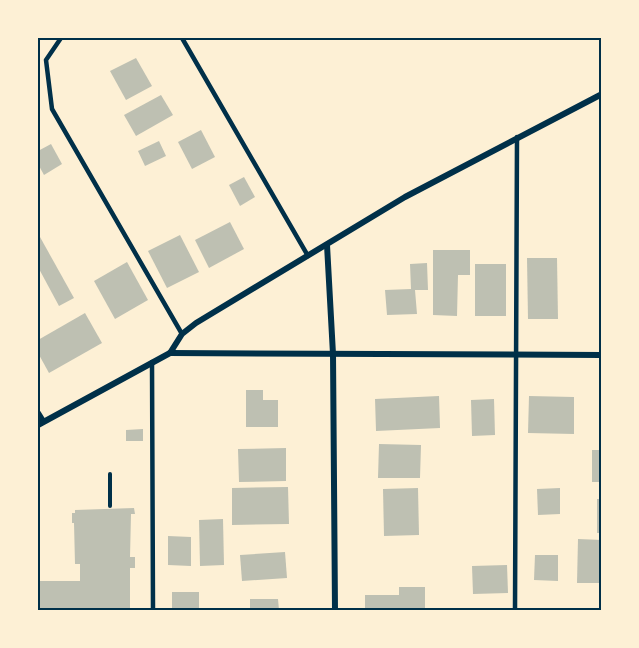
<svg xmlns="http://www.w3.org/2000/svg" width="639" height="648" font-family="Figtree,sans-serif">
<style>
.building{fill:#bec0b2}
.lines{fill:none;stroke-linecap:round;stroke-linejoin:round}
.path{stroke:#003049;stroke-width:4}
.service{stroke:#003049;stroke-width:4.5}
.minor{stroke:#003049;stroke-width:6}
.neatline{fill:none;stroke:#003049;stroke-width:2}
</style>
<rect width="100%" height="100%" fill="#fdf0d5"/>
<g class="building">
<polygon points="136,58 152,86 126,100 110,71"/>
<polygon points="161,95 173,115 136,136 124,115"/>
<polygon points="201,130 215,157 192,169 178,142"/>
<polygon points="159,141 166,156 145,166 138,151"/>
<polygon points="51,144 62,164 44,175 38,164 38,151"/>
<polygon points="244,177 255,197 240,206 229,185"/>
<polygon points="230,222 244,249 209,268 195,240"/>
<rect x="599" y="223" width="3" height="44"/>
<polygon points="180,235 199,272 167,288 148,251"/>
<polygon points="40,237 74,298 59,306 38,267 38,238"/>
<polygon points="433,250 470,250 470,275 458,275 457,316 433,315"/>
<polygon points="527,258 557,258 558,319 528,319"/>
<polygon points="127,262 148,300 115,319 94,281"/>
<polygon points="427,263 428,290 415,290 417,314 387,315 385,290 411,289 410,264"/>
<rect x="475" y="264" width="31" height="52"/>
<polygon points="85,313 102,343 49,373 38,353 38,340"/>
<polygon points="246,390 263,390 263,400 278,400 278,427 246,427"/>
<polygon points="439,396 440,428 376,431 375,399"/>
<polygon points="529,396 574,397 574,434 528,433"/>
<polygon points="494,399 495,435 472,436 471,400"/>
<polygon points="143,429 143,441 126,441 126,430"/>
<polygon points="379,444 421,445 420,478 378,478"/>
<polygon points="286,448 286,481 239,482 238,449"/>
<rect x="592" y="450" width="10" height="32"/>
<polygon points="288,487 289,524 232,525 232,488"/>
<polygon points="418,488 419,535 384,536 383,489"/>
<polygon points="560,488 560,514 538,515 537,489"/>
<rect x="597" y="499" width="5" height="34"/>
<polygon points="134,508 135,514 131,514 130,557 135,557 135,568 130,568 130,610 38,610 38,581 80,581 80,564 75,564 74,523 72,523 72,513 75,513 75,510"/>
<polygon points="223,519 224,565 200,566 199,520"/>
<polygon points="168,536 191,537 191,566 168,565"/>
<polygon points="578,539 602,540 601,583 577,583"/>
<polygon points="285,552 287,578 242,581 240,555"/>
<polygon points="535,555 558,555 558,581 534,580"/>
<polygon points="507,565 508,593 473,594 472,566"/>
<polygon points="399,587 425,587 425,610 365,610 365,595 399,595"/>
<rect x="172" y="592" width="27" height="18"/>
<polygon points="250,599 278,599 279,610 250,610"/>
</g>
<g class="lines">
<polyline class="path" points="110,474 110,506"/>
<g class="service">
<polyline points="61,38 46,60 52,109 182,334"/>
<polyline points="182,38 308,256"/>
<polyline points="152,362 153,610"/>
<polyline points="515,610 517,137"/>
</g>
<g class="minor">
<polyline points="327,245 333,354 335,610"/>
<polyline points="170,353 602,355"/>
<polyline points="38,413 43,421"/>
<polyline points="38,425 170,353 182,334 196,323 405,197 602,94"/>
</g>
</g>
<rect width="639" height="648" fill="none" stroke="#fdf0d5" stroke-width="78"/>
<rect x="39" y="39" width="561" height="570" class="neatline"/>
</svg>
